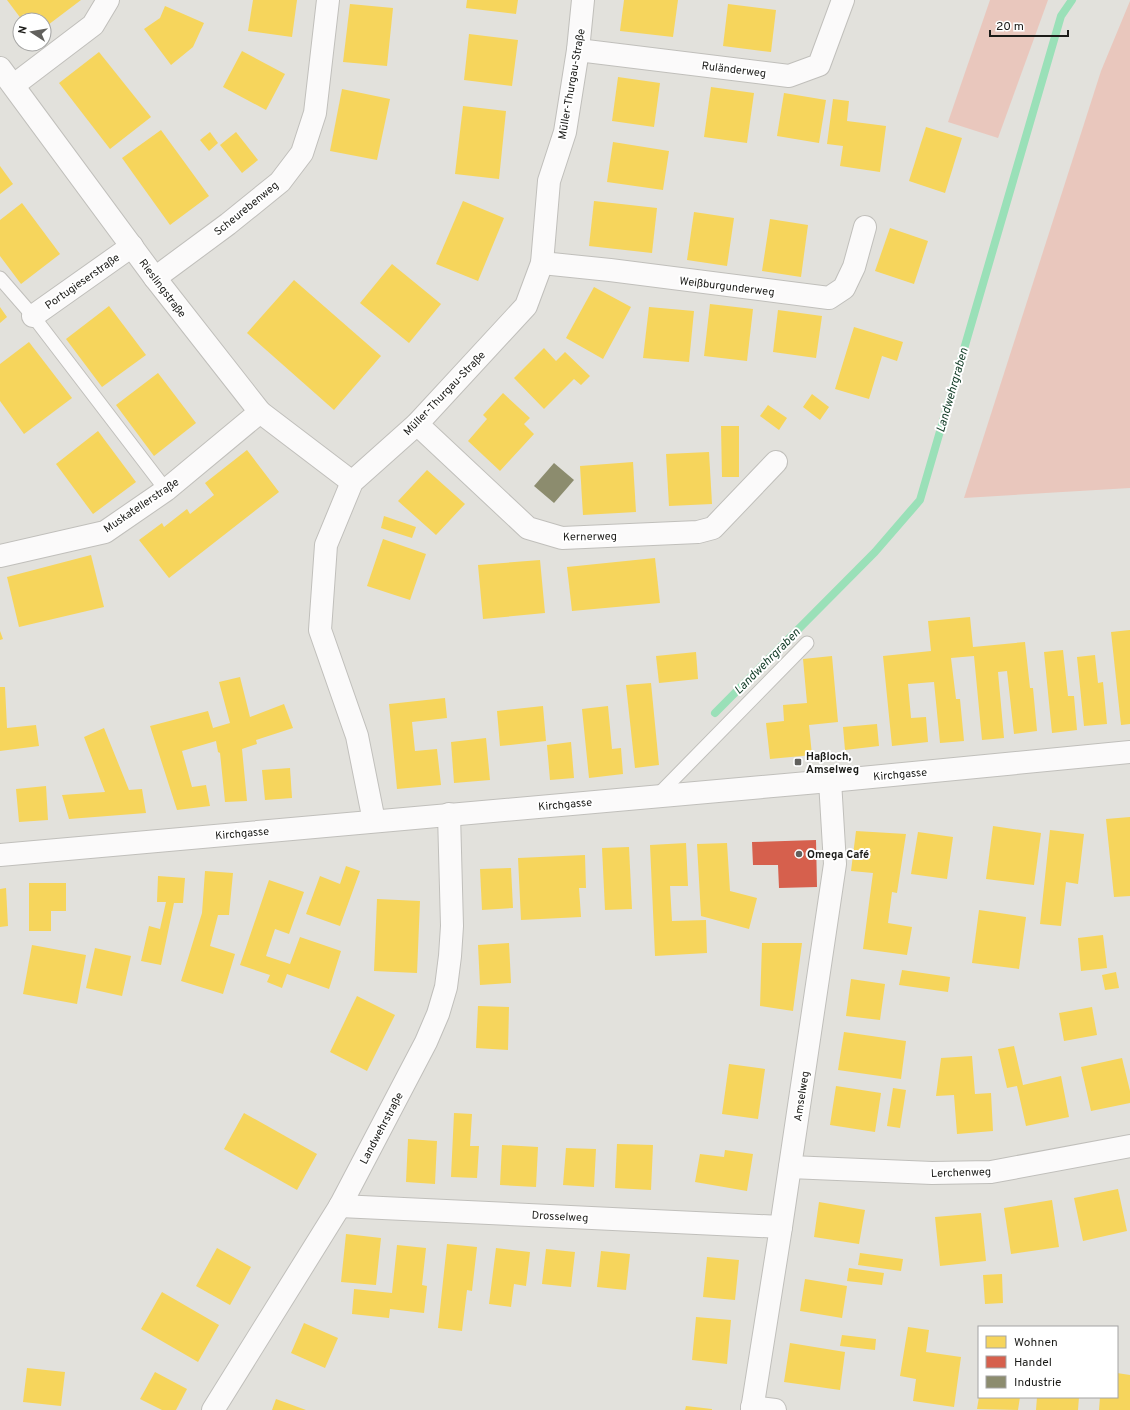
<svg xmlns="http://www.w3.org/2000/svg" width="1130" height="1410" font-family="Overpass,sans-serif">
<style>
.green{fill:#e9c7bd}
.homes{fill:#f6d55c}
.shops{fill:#d6604d}
.industry{fill:#8c8c6e}
.lines{fill:none;stroke-linecap:round;stroke-linejoin:round}
.stream{stroke:#9ae0b8;stroke-width:8}
.lane-casing{stroke:#c0bfbb;stroke-width:15}
.street-casing{stroke:#c0bfbb;stroke-width:24}
.lane{stroke:#fbfafa;stroke-width:13}
.street{stroke:#fbfafa;stroke-width:22}
.poi-dot{fill:#61605d;stroke:#fff;stroke-width:1.5}
.labels{text-anchor:middle;stroke-width:4;stroke-linejoin:round;paint-order:stroke}
.street-label{font-size:11px;fill:#1b1b18;stroke:#fff}
.poi-label{font-size:11px;font-weight:bold;fill:#1b1b18;stroke:#fff;text-anchor:start}
.water-label{font-size:12px;font-style:italic;fill:#123c27;stroke:#fff}
</style>
<rect width="100%" height="100%" fill="#e2e1dc"/>
<g class="green">
<polygon points="990,0 1048,0 998,138 948,122"/>
<polygon points="1130,1 1130,488 964,498 1101,71"/>
</g>
<g class="homes">
<polygon points="7,0 81,0 44,28 44,20 22,20"/>
<polygon points="253,0 297,0 292,37 248,31"/>
<polygon points="467,0 518,0 516,14 466,8"/>
<polygon points="624,0 678,0 673,37 620,31"/>
<polygon points="350,4 393,8 387,66 343,62"/>
<polygon points="728,4 776,10 771,52 723,46"/>
<polygon points="165,6 204,23 193,47 171,65 144,29 160,18"/>
<polygon points="469,34 518,40 512,86 464,80"/>
<polygon points="242,51 285,74 266,110 223,87"/>
<polygon points="99,52 151,117 110,149 59,83"/>
<polygon points="618,77 660,83 654,127 612,121"/>
<polygon points="711,87 754,93 747,143 704,137"/>
<polygon points="342,89 390,99 377,160 330,151"/>
<polygon points="784,93 826,100 819,143 777,136"/>
<polygon points="833,99 849,101 847,121 886,126 880,172 840,166 843,146 827,144"/>
<polygon points="463,106 506,111 499,179 455,174"/>
<polygon points="926,127 962,138 945,193 909,181"/>
<polygon points="161,130 209,196 170,225 122,158"/>
<polygon points="210,132 218,143 209,151 200,140"/>
<polygon points="236,132 258,160 242,173 220,145"/>
<polygon points="613,142 669,151 663,190 607,182"/>
<polygon points="0,166 13,184 0,194"/>
<polygon points="463,201 504,218 478,281 436,264"/>
<polygon points="594,201 657,208 652,253 589,246"/>
<polygon points="22,203 60,254 21,284 0,256 0,220"/>
<polygon points="694,212 734,218 727,266 687,260"/>
<polygon points="770,219 808,225 801,277 762,271"/>
<polygon points="890,228 928,241 914,284 875,271"/>
<polygon points="392,264 441,304 409,343 360,303"/>
<polygon points="294,280 381,356 334,410 247,333"/>
<polygon points="594,287 631,307 603,359 566,338"/>
<polygon points="710,304 753,309 747,361 704,356"/>
<polygon points="109,306 146,355 102,387 66,339"/>
<polygon points="0,307 7,317 0,323"/>
<polygon points="649,307 694,311 689,362 643,358"/>
<polygon points="778,310 822,316 816,358 773,352"/>
<polygon points="854,327 903,342 897,361 882,356 869,399 835,389"/>
<polygon points="29,342 72,398 24,434 0,401 0,364"/>
<polygon points="544,348 556,361 565,352 590,376 581,385 574,379 544,409 514,378"/>
<polygon points="158,373 196,423 154,456 116,405"/>
<polygon points="503,393 530,418 524,424 534,434 500,471 468,441 487,419 483,415"/>
<polygon points="812,394 829,407 820,420 803,407"/>
<polygon points="768,405 787,418 779,430 760,416"/>
<polygon points="721,426 739,426 739,477 722,477"/>
<polygon points="98,431 136,482 93,514 56,464"/>
<polygon points="247,450 279,492 169,578 139,540 162,523 164,527 187,509 190,514 214,495 205,483"/>
<polygon points="709,452 712,504 669,506 666,454"/>
<polygon points="633,462 636,512 583,515 580,466"/>
<polygon points="427,470 465,504 436,535 398,501"/>
<polygon points="384,516 416,527 412,538 381,528"/>
<polygon points="383,539 426,554 410,600 367,586"/>
<polygon points="91,555 104,607 19,627 7,577"/>
<polygon points="655,558 660,603 572,611 567,567"/>
<polygon points="540,560 545,613 483,619 478,565"/>
<polygon points="970,617 973,647 1025,642 1030,688 1033,688 1037,731 1014,734 1007,671 998,672 1004,738 982,740 974,656 951,658 956,699 960,699 964,741 940,743 934,682 908,684 911,718 926,717 928,742 892,746 883,656 931,651 928,621"/>
<polygon points="1130,630 1130,724 1121,725 1111,632"/>
<polygon points="0,631 3,639 0,640"/>
<polygon points="1063,650 1068,696 1074,696 1077,730 1052,733 1044,652"/>
<polygon points="696,652 698,679 659,683 656,656"/>
<polygon points="1095,655 1098,683 1103,682 1107,724 1084,726 1077,657"/>
<polygon points="832,656 838,722 809,725 812,755 770,759 766,723 784,721 783,705 807,703 803,659"/>
<polygon points="240,677 250,717 284,704 293,728 256,740 257,744 242,749 247,801 225,802 220,753 218,752 216,741 182,751 192,787 206,785 210,806 177,810 150,726 208,711 213,728 230,723 219,682"/>
<polygon points="651,683 659,765 635,768 626,685"/>
<polygon points="0,687 5,687 7,728 36,725 39,746 0,751"/>
<polygon points="445,698 447,718 412,722 415,751 437,749 441,785 397,789 389,704"/>
<polygon points="543,706 546,741 500,746 497,711"/>
<polygon points="608,706 612,749 621,748 623,774 589,778 582,709"/>
<polygon points="877,724 879,746 845,750 843,727"/>
<polygon points="104,728 129,790 142,789 146,813 69,819 62,795 105,792 84,737"/>
<polygon points="486,738 490,780 454,783 451,742"/>
<polygon points="571,742 574,778 550,780 547,745"/>
<polygon points="290,768 292,798 265,800 262,770"/>
<polygon points="46,786 48,820 19,822 16,789"/>
<polygon points="1130,817 1130,896 1114,897 1106,819"/>
<polygon points="993,826 1041,833 1034,885 986,879"/>
<polygon points="1050,830 1084,834 1078,884 1066,882 1061,926 1040,924"/>
<polygon points="856,831 906,834 897,893 892,892 888,923 912,927 907,955 863,949 873,873 851,871"/>
<polygon points="918,832 953,837 947,879 911,874"/>
<polygon points="686,843 688,886 670,886 672,921 706,920 707,953 655,956 650,845"/>
<polygon points="727,843 730,891 757,898 749,929 701,916 697,844"/>
<polygon points="629,847 632,909 605,910 602,848"/>
<polygon points="585,855 586,888 579,888 581,917 521,920 518,858"/>
<polygon points="346,866 360,871 340,926 306,914 320,876 340,884"/>
<polygon points="511,868 513,908 482,910 480,869"/>
<polygon points="205,871 233,873 229,915 218,915 210,946 235,954 223,994 181,981 202,913"/>
<polygon points="158,876 185,878 183,903 174,903 161,965 141,961 149,926 160,929 166,902 157,902"/>
<polygon points="269,880 304,892 289,934 275,929 266,956 290,964 300,937 341,951 329,989 287,974 282,988 267,982 270,975 240,965"/>
<polygon points="29,883 66,883 66,911 51,911 51,931 29,931"/>
<polygon points="6,888 8,926 0,927 0,889"/>
<polygon points="377,899 420,901 417,973 374,971"/>
<polygon points="979,910 1026,917 1019,969 972,963"/>
<polygon points="1103,935 1107,968 1081,971 1078,938"/>
<polygon points="509,943 511,983 480,985 478,945"/>
<polygon points="762,943 802,943 793,1011 760,1006"/>
<polygon points="32,945 86,955 77,1004 23,994"/>
<polygon points="95,948 131,956 122,996 86,988"/>
<polygon points="902,970 950,977 948,992 899,985"/>
<polygon points="1116,972 1119,988 1105,990 1102,975"/>
<polygon points="851,979 885,984 880,1020 846,1016"/>
<polygon points="357,996 395,1015 367,1071 330,1052"/>
<polygon points="478,1006 509,1007 508,1050 476,1048"/>
<polygon points="1092,1007 1097,1035 1064,1041 1059,1013"/>
<polygon points="844,1032 906,1041 901,1079 838,1070"/>
<polygon points="1014,1046 1023,1085 1061,1076 1069,1117 1026,1126 1017,1086 1007,1088 998,1049"/>
<polygon points="972,1056 975,1094 991,1093 993,1131 957,1134 954,1095 936,1096 941,1058"/>
<polygon points="1122,1058 1130,1091 1130,1103 1091,1111 1081,1067"/>
<polygon points="729,1064 765,1069 758,1119 722,1114"/>
<polygon points="836,1086 881,1093 875,1132 830,1125"/>
<polygon points="893,1088 906,1090 900,1128 887,1126"/>
<polygon points="244,1113 317,1154 297,1190 224,1149"/>
<polygon points="454,1113 472,1114 470,1146 479,1146 477,1178 451,1177"/>
<polygon points="408,1139 437,1141 435,1184 406,1182"/>
<polygon points="617,1144 653,1145 651,1190 615,1188"/>
<polygon points="502,1145 538,1147 536,1187 500,1185"/>
<polygon points="566,1148 596,1149 594,1187 563,1185"/>
<polygon points="725,1150 753,1154 747,1191 695,1182 700,1154 724,1157"/>
<polygon points="1118,1189 1127,1231 1083,1241 1074,1198"/>
<polygon points="1052,1200 1059,1247 1011,1254 1004,1208"/>
<polygon points="819,1202 865,1210 859,1244 814,1237"/>
<polygon points="981,1213 986,1261 940,1266 935,1217"/>
<polygon points="346,1234 381,1238 376,1285 341,1282"/>
<polygon points="447,1244 477,1247 472,1291 467,1290 462,1331 438,1328"/>
<polygon points="397,1245 426,1248 422,1285 427,1286 424,1313 390,1309 389,1318 352,1314 354,1289 392,1293"/>
<polygon points="217,1248 251,1267 230,1305 196,1286"/>
<polygon points="496,1248 530,1252 526,1286 514,1284 511,1307 489,1304"/>
<polygon points="546,1249 575,1252 571,1287 542,1284"/>
<polygon points="601,1251 630,1254 626,1290 597,1287"/>
<polygon points="860,1253 903,1259 901,1271 858,1265"/>
<polygon points="707,1257 739,1260 735,1300 703,1297"/>
<polygon points="849,1268 884,1273 882,1285 847,1281"/>
<polygon points="1002,1274 1003,1303 985,1304 983,1275"/>
<polygon points="805,1279 847,1286 842,1318 800,1311"/>
<polygon points="162,1292 219,1325 198,1362 141,1329"/>
<polygon points="696,1317 731,1320 727,1364 692,1360"/>
<polygon points="304,1323 338,1338 325,1368 291,1353"/>
<polygon points="908,1327 929,1330 926,1352 961,1357 954,1407 913,1401 916,1379 900,1376"/>
<polygon points="842,1335 876,1339 875,1350 840,1346"/>
<polygon points="790,1343 845,1352 840,1390 784,1382"/>
<polygon points="27,1368 65,1372 61,1406 23,1402"/>
<polygon points="155,1372 187,1389 176,1410 162,1410 140,1399"/>
<polygon points="1117,1373 1130,1375 1130,1410 1099,1410 1100,1397 1117,1397"/>
<polygon points="979,1397 1020,1397 1018,1410 977,1409"/>
<polygon points="1037,1397 1079,1397 1078,1410 1036,1410"/>
<polygon points="276,1399 306,1410 272,1410"/>
<polygon points="686,1406 712,1409 712,1410 685,1410"/>
</g>
<polygon class="shops" points="816,840 817,887 779,888 778,865 753,865 752,842"/>
<polygon class="industry" points="554,463 574,480 554,503 534,486"/>
<g class="lines">
<polyline class="stream" points="715,713 875,552 920,500 1061,16 1072,0"/>
<g class="lane-casing">
<g id="lane">
<polyline points="0,278 33,316 166,490"/>
<polyline points="657,796 807,643"/>
</g>
</g>
<g class="street-casing">
<g id="street">
<polyline points="578,50 789,76 819,65 843,0"/>
<polyline points="0,68 155,278 260,412 352,482"/>
<polyline points="14,85 93,25 108,0"/>
<polyline points="542,263 610,270 829,298 844,288 854,267 865,227"/>
<polyline points="155,278 228,224 280,182 302,153 315,113 328,0"/>
<polyline points="33,316 132,246"/>
<polyline points="417,424 528,528 562,538 698,532 713,528 776,462"/>
<polyline points="0,556 105,532 166,490 260,412"/>
<polyline points="374,821 357,736 320,630 326,545 352,482 417,424 526,306 542,263 549,181 565,132 578,50 583,0"/>
<polyline points="0,855 830,781 1130,752"/>
<polyline points="790,1167 932,1173 991,1172 1130,1146"/>
<polyline points="340,1206 781,1227"/>
<polyline points="752,1407 775,1410"/>
<polyline points="213,1410 340,1206 426,1042 438,1014 446,987 450,956 452,926 449,814"/>
<polyline points="752,1410 781,1227 835,864 830,781"/>
</g>
</g>
<use href="#lane" class="lane"/>
<use href="#street" class="street"/>
</g>
<g class="poi-dot">
<rect x="794" y="758" width="8" height="8" rx="2"/>
<circle cx="799" cy="854" r="4"/>
</g>
<g class="labels">
<g class="street-label">
<text transform="translate(734 69) rotate(7)" y="4">Ruländerweg</text>
<text transform="translate(571 84) rotate(-80)" y="4">Müller-Thurgau-Straße</text>
<text transform="translate(246 208) rotate(-39)" y="4">Scheurebenweg</text>
<text transform="translate(82 281) rotate(-35)" y="4">Portugieserstraße</text>
<text transform="translate(727 286) rotate(7)" y="4">Weißburgunderweg</text>
<text transform="translate(163 288) rotate(53)" y="4">Rieslingstraße</text>
<text transform="translate(444 393) rotate(-46)" y="4">Müller-Thurgau-Straße</text>
<text transform="translate(141 505) rotate(-34)" y="4">Muskatellerstraße</text>
<text transform="translate(590 536) rotate(-1)" y="4">Kernerweg</text>
<text transform="translate(900 774) rotate(-5)" y="4">Kirchgasse</text>
<text transform="translate(565 804) rotate(-5)" y="4">Kirchgasse</text>
<text transform="translate(242 833) rotate(-5)" y="4">Kirchgasse</text>
<text transform="translate(801 1096) rotate(-81)" y="4">Amselweg</text>
<text transform="translate(381 1128) rotate(-62)" y="4">Landwehrstraße</text>
<text transform="translate(961 1172) rotate(-2)" y="4">Lerchenweg</text>
<text transform="translate(560 1216) rotate(3)" y="4">Drosselweg</text>
</g>
<g class="poi-label">
<text x="806" y="760">Haßloch,<tspan x="806" dy="13">Amselweg</tspan></text>
<text x="807" y="858">Omega Café</text>
</g>
<g class="water-label">
<text transform="translate(952 390) rotate(-74)" y="4">Landwehrgraben</text>
<text transform="translate(767 661) rotate(-45)" y="4">Landwehrgraben</text>
</g>
</g>
<rect x="978" y="1326" width="140" height="72" fill="#ffffff" stroke="#a4a4a3"/>
<rect x="986" y="1336" width="20" height="12" fill="#f6d55c" stroke="#a4a4a3"/>
<text x="1014" y="1346" font-size="12" fill="#1b1b18">Wohnen</text>
<rect x="986" y="1356" width="20" height="12" fill="#d6604d" stroke="#a4a4a3"/>
<text x="1014" y="1366" font-size="12" fill="#1b1b18">Handel</text>
<rect x="986" y="1376" width="20" height="12" fill="#8c8c6e" stroke="#a4a4a3"/>
<text x="1014" y="1386" font-size="12" fill="#1b1b18">Industrie</text>
<g transform="translate(32 32) rotate(282)"><circle r="19" fill="#ffffff" stroke="#a4a4a3"/>
<path d="M0-3L7 15L0 10L-7 15Z" fill="#61605d"/>
<text y="-6" font-size="11" font-weight="bold" text-anchor="middle" fill="#1b1b18">N</text>
</g>
<path d="M990 30v6h78v-6" fill="none" stroke="#1b1b18" stroke-width="2"/>
<text x="996" y="30" font-size="12" fill="#1b1b18" stroke="#ffffff" stroke-width="3" paint-order="stroke">20 m</text>
</svg>
